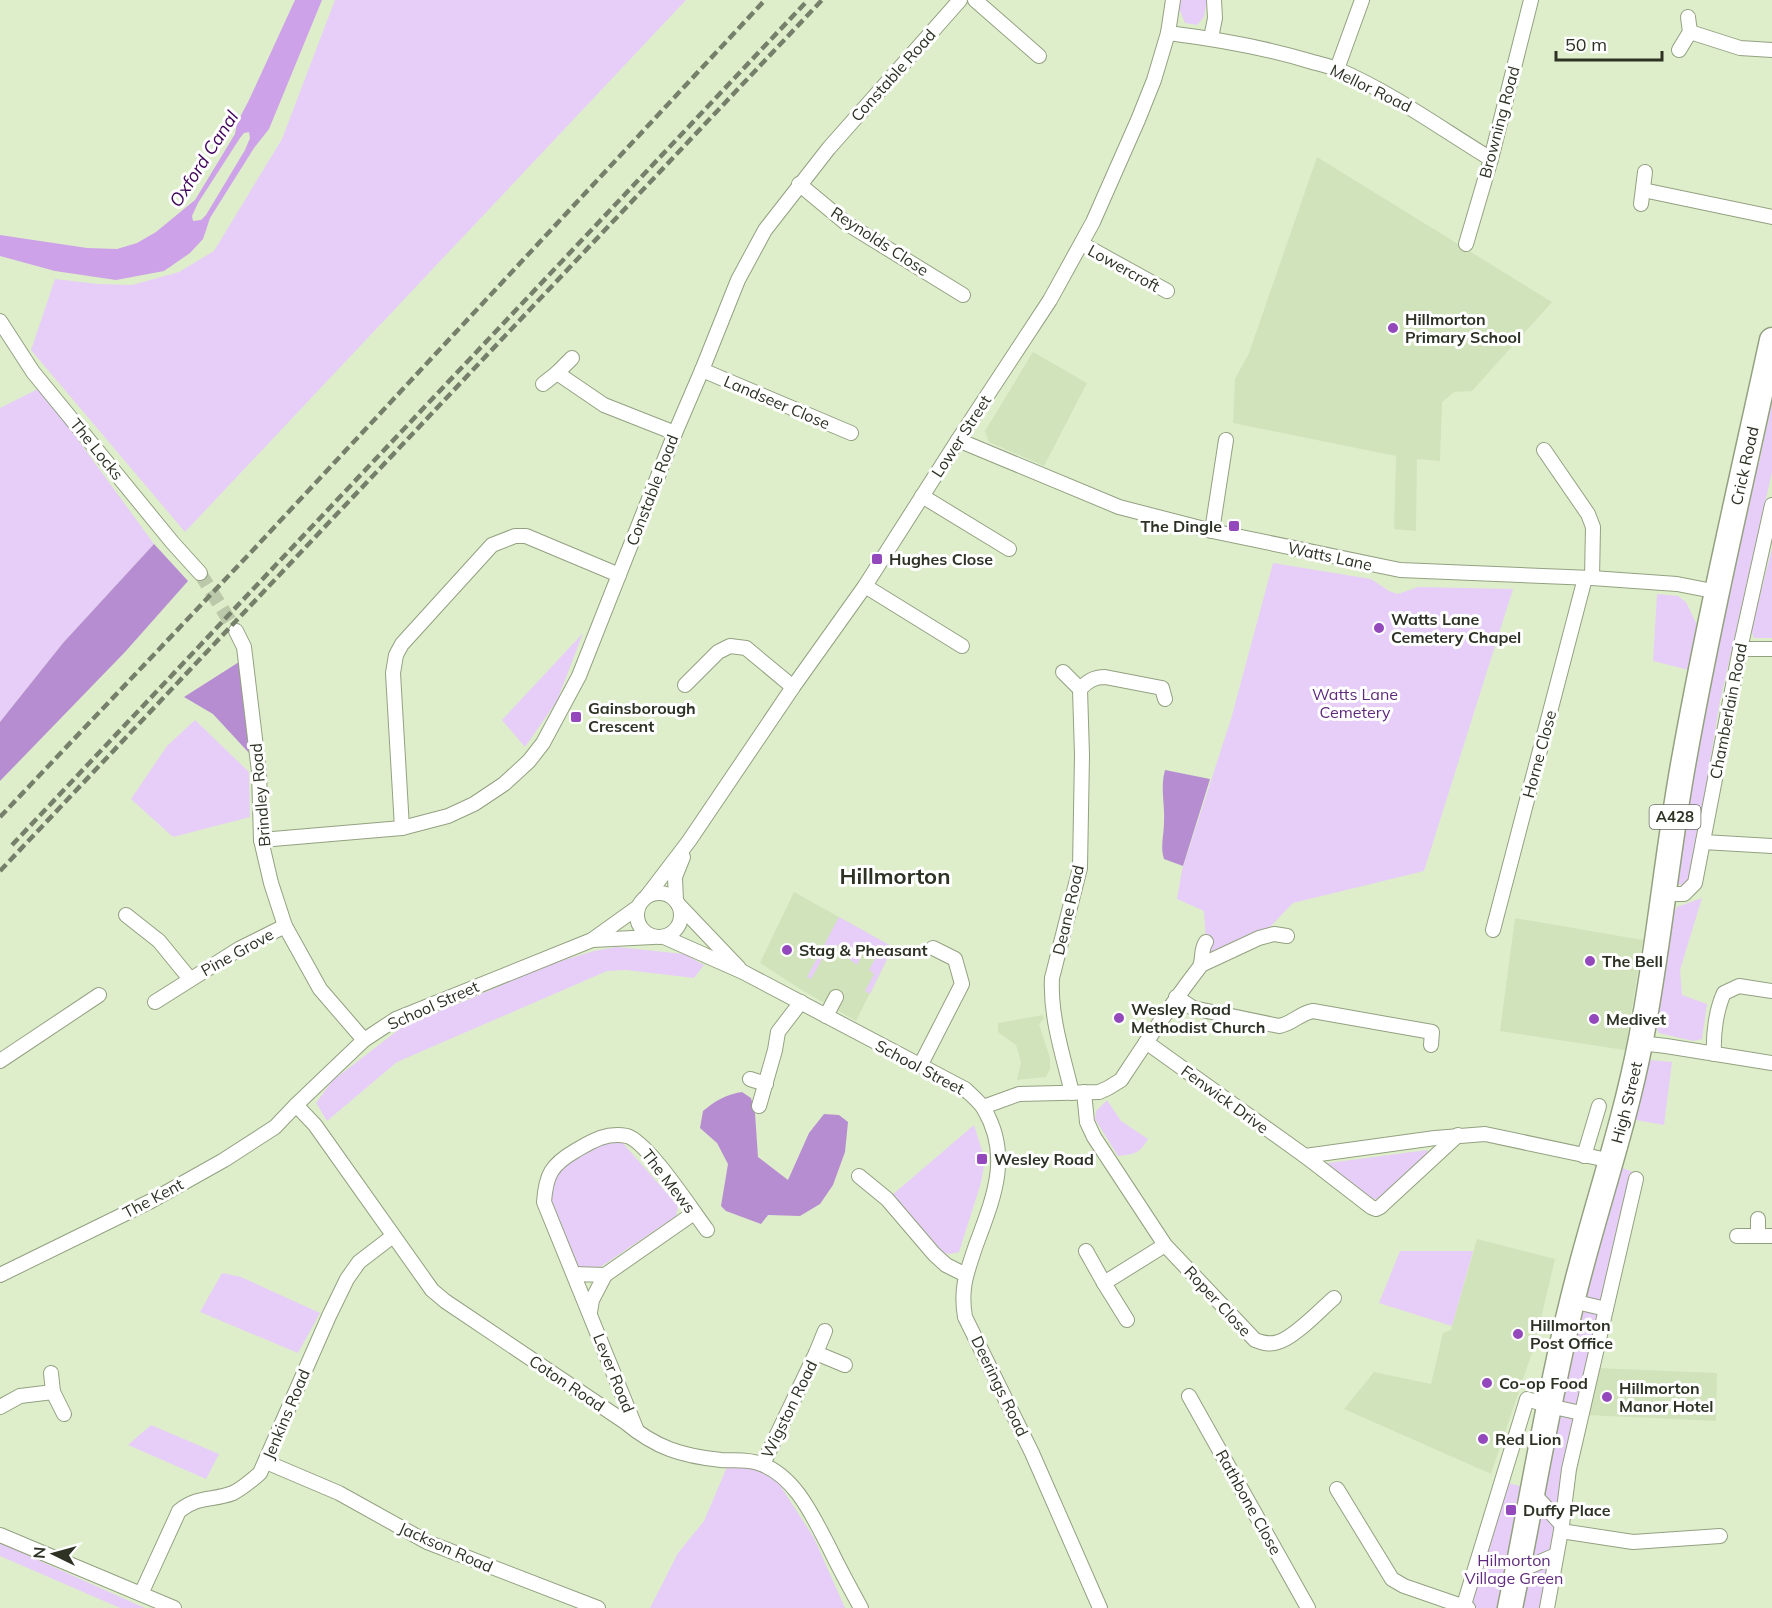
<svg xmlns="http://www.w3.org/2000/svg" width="1772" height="1608" font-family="Mulish,sans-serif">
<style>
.built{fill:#d1e3ba}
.green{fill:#e7cef8}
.forest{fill:#b78dd2}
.water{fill:#cda2e8;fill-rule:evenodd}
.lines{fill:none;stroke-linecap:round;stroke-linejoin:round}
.street-tunnel{stroke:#bbc8aa;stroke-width:14;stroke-dasharray:14 7;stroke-linecap:butt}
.street-casing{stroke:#93a181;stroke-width:16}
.highway-casing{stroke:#93a181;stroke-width:27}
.street{stroke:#fff;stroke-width:14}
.highway{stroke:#fff;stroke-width:24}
.rail{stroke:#757f69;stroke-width:4.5;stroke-dasharray:9 4.5;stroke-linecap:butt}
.poi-dot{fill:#9349bc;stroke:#fff;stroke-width:2}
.labels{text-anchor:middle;stroke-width:6;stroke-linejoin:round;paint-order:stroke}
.shield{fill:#fff;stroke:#6c7066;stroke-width:1.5}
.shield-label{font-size:15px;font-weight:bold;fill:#2d3225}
.street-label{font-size:16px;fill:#2d3225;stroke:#fff}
.poi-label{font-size:16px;font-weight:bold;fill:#2d3225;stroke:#fff;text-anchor:start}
.park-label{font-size:16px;fill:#5f2a7b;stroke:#fff}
.water-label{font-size:18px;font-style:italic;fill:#41045a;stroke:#fff}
.district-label{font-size:22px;font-weight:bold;fill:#2d3225;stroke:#fff}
</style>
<rect width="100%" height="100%" fill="#deeecb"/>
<g class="built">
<polygon points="1317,157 1552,302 1472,391 1454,392 1442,402 1440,461 1417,459 1416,531 1394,529 1396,456 1233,423 1235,379 1249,353"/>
<polygon points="1033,352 1087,383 1044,466 989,442 985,431"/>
<polygon points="794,892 893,947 856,1021 800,989 760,963"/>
<polygon points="1515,918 1643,940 1625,1050 1500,1031"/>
<polygon points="1043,1015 1044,1019 1039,1024 1050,1058 1050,1069 1046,1077 1017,1080 1021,1062 1016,1045 998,1032 998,1023"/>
<polygon points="1477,1239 1555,1259 1535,1344 1491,1474 1344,1409 1374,1372 1431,1384 1443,1333 1451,1330"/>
<polygon points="1598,1368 1717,1373 1716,1421 1586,1415"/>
</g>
<g class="green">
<polygon points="335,0 686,0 185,532 31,350 55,279 98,284 132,285 179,272 214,251 282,139"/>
<polygon points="1179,0 1207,0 1204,17 1197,25 1185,23 1178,6"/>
<polygon points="1772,380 1772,472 1720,701 1690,882 1682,885 1677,884 1692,753 1699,739 1709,695 1706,680 1752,471 1759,463 1769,416 1767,401"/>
<polygon points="40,388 154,544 63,643 0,722 0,408"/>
<polygon points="1772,548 1772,638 1754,638 1751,631"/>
<polygon points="1273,563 1371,579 1389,591 1398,594 1418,587 1513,589 1424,871 1293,903 1271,926 1211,955 1206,942 1204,911 1177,899 1182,870 1231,719"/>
<polygon points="1657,594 1678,596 1686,602 1697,625 1689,670 1653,661"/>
<polygon points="583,633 557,701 525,747 502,720"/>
<polygon points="195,720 249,772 250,817 173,837 131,799 167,746"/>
<polygon points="1702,898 1680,970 1682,995 1707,1004 1702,1039 1693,1041 1659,1033 1654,1024 1673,914 1677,907"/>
<polygon points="839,917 893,947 870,994 865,991 874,974 869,970 876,957 864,951 857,965 848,958 851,952 838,945 836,948 830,945 811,979 807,977"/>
<polygon points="617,947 684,954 704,965 694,978 626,970 607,971 397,1062 327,1121 316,1103 332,1081 406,1024 470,999 544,966 594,951"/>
<polygon points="1651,1060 1672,1062 1664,1125 1630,1119 1643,1068"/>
<path d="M1107,1100L1121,1121L1148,1139C1139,1154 1135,1154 1118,1156L1095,1119L1096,1111Z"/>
<polygon points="974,1125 985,1160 981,1183 959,1252 950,1254 942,1253 891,1196"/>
<polygon points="621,1141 678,1206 676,1216 596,1270 577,1267 548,1199 556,1169 598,1143"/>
<polygon points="1427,1150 1428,1154 1383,1196 1376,1199 1369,1199 1321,1164"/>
<polygon points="1617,1166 1633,1172 1588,1367 1540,1608 1469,1608 1505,1482 1542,1492"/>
<polygon points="1400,1251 1473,1251 1452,1326 1379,1303"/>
<polygon points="222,1273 241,1277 320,1313 298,1353 200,1312"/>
<polygon points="151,1425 219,1454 206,1479 128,1445"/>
<polygon points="741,1464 760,1471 778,1482 814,1538 845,1608 650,1608 678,1553 704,1521 727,1467"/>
<polygon points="0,1543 145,1608 120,1608 0,1556"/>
</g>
<g class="forest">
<polygon points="154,544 188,581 125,652 0,781 0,722 63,643"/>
<polygon points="239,662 249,753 213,714 184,697"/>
<path d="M1165,770L1210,779L1183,866L1164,859C1160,847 1164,835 1164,822C1165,805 1160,787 1165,770Z"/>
<path d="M742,1092L751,1098L755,1113L758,1157L788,1180L809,1133L824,1114L839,1115L848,1122L845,1152L833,1185L820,1204L800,1216L768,1215L761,1224L726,1211L721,1206L728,1164L717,1143L700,1128L703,1111C715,1101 727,1094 742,1092Z"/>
</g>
<path class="water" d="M295,0H322L269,129L254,148L210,218L203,239L190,253L164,271L116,280L55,271L0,256V235L87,248L117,249L137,243L156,232L195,200L235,134L237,123L249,100ZM249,132L250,138L245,150L206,215L201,220L193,221L192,216L198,203L240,138L244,133Z"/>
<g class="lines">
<polyline class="street-tunnel" points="200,573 236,631"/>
<g class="street-casing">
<g id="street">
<polyline points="975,0 1039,56"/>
<polyline points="1690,32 1740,48 1772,50"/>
<path d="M1168,33C1216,39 1263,47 1309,61C1319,64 1330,66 1339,70C1394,94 1440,128 1491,159"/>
<polyline points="1211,38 1215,18 1214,0"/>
<polyline points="1679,50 1690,32 1688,17"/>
<polyline points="1337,69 1362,0"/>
<polyline points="799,184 846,223 963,295"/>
<polyline points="1643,190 1772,217"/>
<polyline points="1641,204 1645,172"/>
<polyline points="1082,244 1167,291"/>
<polyline points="1466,244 1491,159 1531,0"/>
<polyline points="0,321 33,372 172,542 200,573"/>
<polyline points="702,370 851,433"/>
<polyline points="557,373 604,405 675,433"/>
<polyline points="543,384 557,373 572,358"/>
<polyline points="958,440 1119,507 1212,531 1400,570 1592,578 1677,584 1718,592"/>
<polyline points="1544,450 1588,514 1593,527 1592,578"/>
<polyline points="922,496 1009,549"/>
<polyline points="1212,531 1226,440"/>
<polyline points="865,586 962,646"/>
<polyline points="236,631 244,647 259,772 261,840 271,883 285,926 320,989 364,1040"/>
<polyline points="1740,649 1772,649"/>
<polyline points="1063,672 1080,689"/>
<polyline points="685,685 718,652 730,646 746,648 793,687"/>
<polyline points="402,828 393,673 396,655 402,644 492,545 515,536 526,536 619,575"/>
<polyline points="261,840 402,828 448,816 474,804 504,784 529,761 543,743 579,676 675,433 702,370 738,280 765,230 829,148 960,0"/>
<polyline points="1703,842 1772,846"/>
<circle cx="659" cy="915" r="22"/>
<polyline points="1664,894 1684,894 1695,883 1740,649 1772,505"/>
<polyline points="647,896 689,841 793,687 865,586 958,440 1050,300 1093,222 1138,120 1154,80 1168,33 1173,0"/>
<polyline points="676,901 675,877 683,857"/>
<polyline points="678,904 739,968"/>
<polyline points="126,915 159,941 190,979"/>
<polyline points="1493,930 1585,578"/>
<path d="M664,937L743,972L965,1089C971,1095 980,1102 984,1109C1012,1156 993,1199 976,1245C967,1272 960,1288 965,1317L1032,1453L1100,1608"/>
<polyline points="592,940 653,937"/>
<polyline points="1201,965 1259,938 1274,934 1287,936"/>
<path d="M1176,997L1193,1008L1279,1026C1292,1024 1300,1013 1313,1011L1432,1032L1431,1045"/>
<polyline points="155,1002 239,949 285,926"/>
<polyline points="826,1016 836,997"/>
<polyline points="1146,1042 1305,1156 1435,1138 1485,1134 1612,1161"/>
<polyline points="1640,1043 1666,1046 1772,1063"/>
<path d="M1714,1054C1713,1035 1716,1010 1724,993L1739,986L1772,991"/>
<polyline points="0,1061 99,995"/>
<polyline points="920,1066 962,984 955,959 933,948"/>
<polyline points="750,1079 766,1084"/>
<path d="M1084,1092L1087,1122L1094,1137L1165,1245L1255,1340C1263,1343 1270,1345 1278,1342C1294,1338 1320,1310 1334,1298"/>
<path d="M1072,1093C1063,1055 1050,1017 1052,978L1080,868L1082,755L1080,689C1088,681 1094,677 1105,677L1162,688L1165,699"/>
<path d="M296,1105L315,1125L432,1290L445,1301L625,1422C656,1448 682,1456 721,1460C734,1461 749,1459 761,1464C796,1477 813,1517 829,1547C839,1568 850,1588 861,1608"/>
<polyline points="759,1106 775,1050 778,1032 801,1002"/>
<path d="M983,1107L1019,1094L1099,1092L1108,1088L1121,1080C1146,1042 1171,1004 1199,968C1204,960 1200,950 1206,942"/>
<polyline points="1305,1156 1371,1207 1376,1209 1380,1207 1458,1135"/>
<polyline points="1584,1156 1599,1106"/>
<polyline points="859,1176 887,1199 934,1254 946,1265 966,1275"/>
<polyline points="1758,1235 1758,1219"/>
<polyline points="1737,1236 1772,1236"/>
<polyline points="1086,1251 1104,1283"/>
<polyline points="574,1274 605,1275 694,1213"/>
<polyline points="0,1275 151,1201 224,1160 275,1127 296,1105 364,1040 396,1019 592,940 638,907"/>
<polyline points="1572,1301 1606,1309"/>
<polyline points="590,1312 592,1300 605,1275"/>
<polyline points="1127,1320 1104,1283 1165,1245"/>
<polyline points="816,1353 845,1365"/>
<polyline points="51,1373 53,1392 64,1414"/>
<polyline points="1189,1396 1308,1608"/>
<polyline points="0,1407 20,1396 53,1392"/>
<path d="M637,1431L544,1202C546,1175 551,1165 575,1151C592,1141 606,1132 627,1136C647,1141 692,1210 707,1230"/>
<polyline points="266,1462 339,1493 427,1542 598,1608"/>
<polyline points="763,1464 816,1353 825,1331"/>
<polyline points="1337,1489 1392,1579 1404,1586 1468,1608"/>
<polyline points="1532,1492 1562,1525"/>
<polyline points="1561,1531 1633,1542 1720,1536"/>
<polyline points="0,1535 174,1608"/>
<polyline points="1517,1572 1556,1555"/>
<path d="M141,1594L179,1511C199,1495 213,1501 233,1493C243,1488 252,1480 260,1473L329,1316L347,1279L359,1262L393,1236"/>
<polyline points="1463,1608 1527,1399 1549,1406 1581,1413"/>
<polyline points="1547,1608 1562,1525 1569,1469 1636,1179"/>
</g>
</g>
<g class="highway-casing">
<g id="highway">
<path id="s1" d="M1510,1608C1531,1506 1547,1403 1572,1302C1593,1215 1623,1131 1640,1044C1659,948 1667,850 1685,754C1710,615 1742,478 1772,340"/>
</g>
</g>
<use href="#street" class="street"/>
<use href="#highway" class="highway"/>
<g class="rail">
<polyline points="0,817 254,549 765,0"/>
<polyline points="12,845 808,0"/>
<polyline points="0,871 822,0"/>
</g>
</g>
<g class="poi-dot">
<circle cx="1393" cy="328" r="6"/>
<rect x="1228" y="520" width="12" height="12" rx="3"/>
<rect x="871" y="553" width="12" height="12" rx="3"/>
<circle cx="1379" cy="628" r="6"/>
<rect x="570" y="711" width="12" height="12" rx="3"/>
<circle cx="787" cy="950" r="6"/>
<circle cx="1590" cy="961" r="6"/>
<circle cx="1119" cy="1018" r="6"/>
<circle cx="1594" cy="1019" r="6"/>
<rect x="976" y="1153" width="12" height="12" rx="3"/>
<circle cx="1518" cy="1334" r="6"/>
<circle cx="1487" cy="1383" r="6"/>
<circle cx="1607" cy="1397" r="6"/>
<circle cx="1483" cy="1439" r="6"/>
<rect x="1505" y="1504" width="12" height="12" rx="3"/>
</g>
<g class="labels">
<rect class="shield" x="1649.5" y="805" width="51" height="24" rx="4.5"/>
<g class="shield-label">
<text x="1675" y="822">A428</text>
</g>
<g class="street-label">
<text transform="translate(893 75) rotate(-48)" y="6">Constable Road</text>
<text transform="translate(1371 88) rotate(26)" y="6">Mellor Road</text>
<text transform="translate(1499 122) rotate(-75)" y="6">Browning Road</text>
<text transform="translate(880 241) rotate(33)" y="6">Reynolds Close</text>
<text transform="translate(1124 268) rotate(29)" y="6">Lowercroft</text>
<text transform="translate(777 402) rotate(23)" y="6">Landseer Close</text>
<text transform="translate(961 436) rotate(-57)" y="6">Lower Street</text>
<text transform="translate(97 449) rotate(51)" y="6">The Locks</text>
<text dy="6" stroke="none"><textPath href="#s1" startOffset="1167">Crick Road</textPath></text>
<text transform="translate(652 490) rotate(-69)" y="6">Constable Road</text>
<text transform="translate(1330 556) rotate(12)" y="6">Watts Lane</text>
<text transform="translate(1728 711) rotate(-79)" y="6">Chamberlain Road</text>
<text transform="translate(1539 754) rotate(-75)" y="6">Horne Close</text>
<text transform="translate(260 795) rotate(-95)" y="6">Brindley Road</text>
<text transform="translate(1068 910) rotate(-77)" y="6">Deane Road</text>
<text transform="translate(237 952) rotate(-29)" y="6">Pine Grove</text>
<text transform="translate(433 1005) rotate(-24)" y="6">School Street</text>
<text transform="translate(920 1067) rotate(28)" y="6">School Street</text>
<text transform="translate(1225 1099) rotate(36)" y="6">Fenwick Drive</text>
<text dy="6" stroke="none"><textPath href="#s1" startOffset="519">High Street</textPath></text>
<text transform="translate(669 1181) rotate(52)" y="6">The Mews</text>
<text transform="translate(153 1198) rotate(-28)" y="6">The Kent</text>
<text transform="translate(1218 1301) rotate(47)" y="6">Roper Close</text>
<text transform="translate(614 1373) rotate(68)" y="6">Lever Road</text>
<text transform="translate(567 1383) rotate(34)" y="6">Coton Road</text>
<text transform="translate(1000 1386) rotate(64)" y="6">Deerings Road</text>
<text transform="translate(789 1409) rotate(-64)" y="6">Wigston Road</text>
<text transform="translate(286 1414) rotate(-67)" y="6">Jenkins Road</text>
<text transform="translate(1249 1502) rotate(61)" y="6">Rathbone Close</text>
<text transform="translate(446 1547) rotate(24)" y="6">Jackson Road</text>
</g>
<g class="poi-label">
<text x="1405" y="325">Hillmorton<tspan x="1405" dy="18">Primary School</tspan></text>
<text x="1222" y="532" text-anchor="end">The Dingle</text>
<text x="889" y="565">Hughes Close</text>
<text x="1391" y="625">Watts Lane<tspan x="1391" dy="18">Cemetery Chapel</tspan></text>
<text x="588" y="714">Gainsborough<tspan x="588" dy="18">Crescent</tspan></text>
<text x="799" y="956">Stag &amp; Pheasant</text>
<text x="1602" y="967">The Bell</text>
<text x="1131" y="1015">Wesley Road<tspan x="1131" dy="18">Methodist Church</tspan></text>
<text x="1606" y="1025">Medivet</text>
<text x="994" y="1165">Wesley Road</text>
<text x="1530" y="1331">Hillmorton<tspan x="1530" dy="18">Post Office</tspan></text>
<text x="1499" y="1389">Co-op Food</text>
<text x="1619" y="1394">Hillmorton<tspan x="1619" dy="18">Manor Hotel</tspan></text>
<text x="1495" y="1445">Red Lion</text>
<text x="1523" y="1516">Duffy Place</text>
</g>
<g class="park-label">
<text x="1355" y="700">Watts Lane<tspan x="1355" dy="18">Cemetery</tspan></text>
<text x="1514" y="1566">Hilmorton<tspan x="1514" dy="18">Village Green</tspan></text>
</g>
<g class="water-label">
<text transform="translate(204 159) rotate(-57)" y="6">Oxford Canal</text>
</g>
<g class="district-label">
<text x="895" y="884">Hillmorton</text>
</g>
</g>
<g transform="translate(54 1554) rotate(275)" stroke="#ffffff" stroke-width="4.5" paint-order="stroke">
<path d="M0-4.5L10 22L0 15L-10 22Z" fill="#2d3225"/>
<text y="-9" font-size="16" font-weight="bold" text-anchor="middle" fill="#2d3225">N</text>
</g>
<path d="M1556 51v9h106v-9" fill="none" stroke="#2d3225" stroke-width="3"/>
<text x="1565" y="51" font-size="18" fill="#2d3225" stroke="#ffffff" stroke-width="4.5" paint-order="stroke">50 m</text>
</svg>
